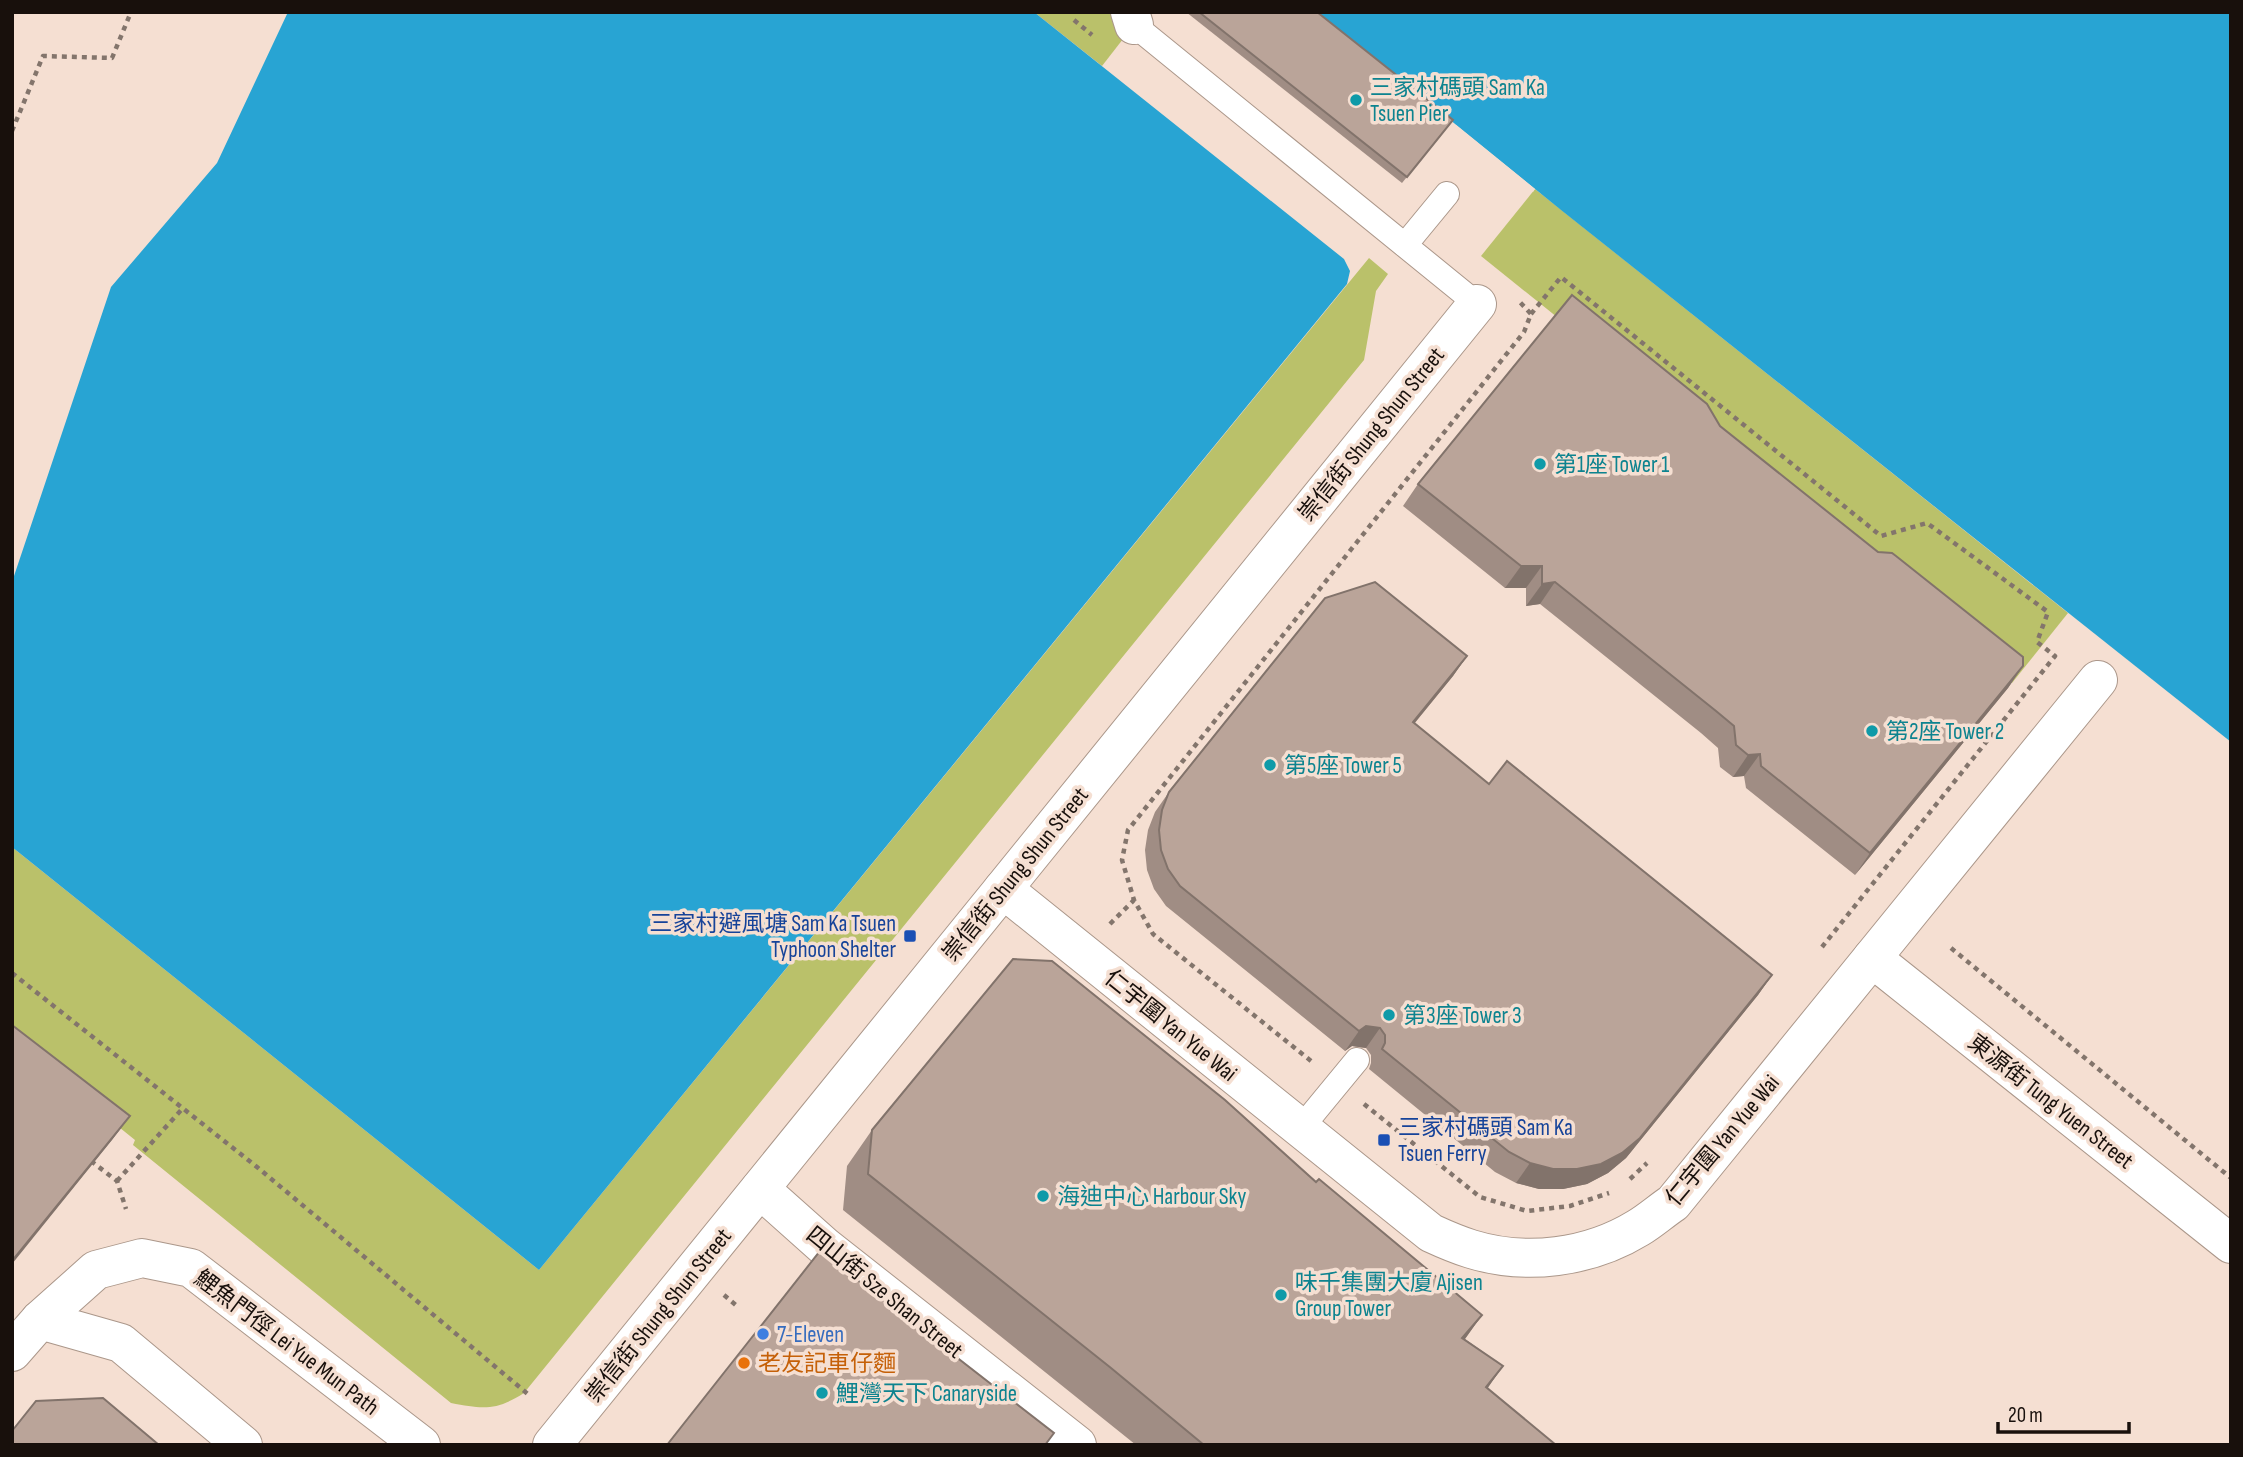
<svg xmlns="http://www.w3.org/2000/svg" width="2243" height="1457" font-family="'Sofia Sans Condensed','Noto Sans TC',sans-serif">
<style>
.green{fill:#bac16a}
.water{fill:#28a4d3}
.pier{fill:#f5dfd2}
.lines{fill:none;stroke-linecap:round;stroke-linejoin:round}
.service-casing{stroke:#ab978a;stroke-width:26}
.pedestrian-casing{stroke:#ab978a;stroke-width:40}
.minor-casing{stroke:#ab978a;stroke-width:40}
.tertiary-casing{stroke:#ab978a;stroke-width:40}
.path{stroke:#83756c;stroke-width:4.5;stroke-dasharray:5 5;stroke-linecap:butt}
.service{stroke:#fff;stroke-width:24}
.pedestrian{stroke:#fff;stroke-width:38}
.minor{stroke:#fff;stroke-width:38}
.tertiary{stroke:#fff;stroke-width:38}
.wall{fill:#a08d84}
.shaded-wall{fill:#82736b}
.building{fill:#baa499;stroke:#82736b;stroke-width:2}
.culture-dot{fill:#0f9aa8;stroke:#f5dfd2;stroke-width:2.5}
.transit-dot{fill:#1a4fb4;stroke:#f5dfd2;stroke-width:2.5}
.shop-dot{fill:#3f7fe0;stroke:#f5dfd2;stroke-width:2.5}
.food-dot{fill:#e8710a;stroke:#f5dfd2;stroke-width:2.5}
.labels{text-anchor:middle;stroke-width:7;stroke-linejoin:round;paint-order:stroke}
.culture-label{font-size:23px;fill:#0d838f;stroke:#f5dfd2;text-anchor:start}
.street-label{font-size:23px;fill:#18100c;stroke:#f5dfd2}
.transit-label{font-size:23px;fill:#164399;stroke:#f5dfd2;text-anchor:end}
.shop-label{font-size:23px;fill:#366cbe;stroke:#f5dfd2;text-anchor:start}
.food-label{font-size:23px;fill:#c56008;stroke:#f5dfd2;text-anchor:start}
</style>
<rect width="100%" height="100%" fill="#f5dfd2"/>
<g class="green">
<polygon points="1034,12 1144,12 1102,66"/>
<polygon points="1535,189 2068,613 2012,683 1481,256"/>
<path d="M1369,258L1388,274L1376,291L1364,360L524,1393C496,1411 483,1409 451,1403L133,1145L135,1140L12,1041V847L539,1270Z"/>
</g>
<g class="water">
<polygon points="288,12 1034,12 1344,259 1350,271 1347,284 539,1270 12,847 12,582 111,287 217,163"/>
<polygon points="1317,12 2231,12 2231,742 1561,210"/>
</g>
<polygon class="pier" points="1456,125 1535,189 1533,192 1454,127"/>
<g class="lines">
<g class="service-casing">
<g id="service">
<polyline points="1134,25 1477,304"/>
<polyline points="1405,245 1447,194"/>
<polyline points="1301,1128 1357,1060"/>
</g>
</g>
<g class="pedestrian-casing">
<polyline id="pedestrian" points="1130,12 1134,25"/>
</g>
<g class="minor-casing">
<g id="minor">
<polyline points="1003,889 1477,304"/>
<polyline points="1872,958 2098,680"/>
<polyline points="760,1189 824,1246 1077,1445"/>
<polyline points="40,1320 121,1343 243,1445"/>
<polyline points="12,1352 40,1320 96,1270 142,1258 191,1268 421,1445"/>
</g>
</g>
<g class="tertiary-casing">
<path id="tertiary" d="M552,1445L1003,889L1431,1233C1444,1239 1458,1245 1471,1249C1526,1266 1589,1258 1638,1228C1650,1221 1661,1211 1673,1203L1872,958L2231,1244"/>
</g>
<g class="path">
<polyline points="1074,20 1092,35"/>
<polyline points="12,131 43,56 112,58 131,12"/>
<polyline points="1531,314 1561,277 1881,536 1927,523 2048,612 2037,642 2055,656 1822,947"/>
<polyline points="1110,924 1134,900"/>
<polyline points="1951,948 2231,1178"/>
<polyline points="12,973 257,1167 529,1395"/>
<polyline points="1311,1061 1153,934 1134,900 1122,860 1128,830 1524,332 1531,314 1518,300"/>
<polyline points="1364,1104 1480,1197 1527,1211 1570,1206 1609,1193"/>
<polyline points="91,1161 117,1181 126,1209"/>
<polyline points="1630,1179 1647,1163"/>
<polyline points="117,1181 183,1108"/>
<polyline points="724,1295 737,1306"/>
</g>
<use href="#service" class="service"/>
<use href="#pedestrian" class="pedestrian"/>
<use href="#minor" class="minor"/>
<use href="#tertiary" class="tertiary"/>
</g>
<g class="wall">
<polygon points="1186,12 1317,12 1453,120 1402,183"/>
<polygon points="1720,426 2023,666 2008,688 1855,875 1746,788 1744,776 1733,777 1720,767 1718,748 1701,733 1540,604 1526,606 1526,588 1505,588 1403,506 1418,484"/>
<polygon points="1467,656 1453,676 1414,724 1489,784 1772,975 1758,995 1626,1158 1608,1173 1587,1184 1563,1189 1539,1189 1516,1183 1495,1172 1369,1069 1371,1063 1371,1055 1366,1048 1352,1046 1345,1051 1166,906 1154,889 1147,870 1145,850 1148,830 1155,812 1169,792"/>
<polygon points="872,1130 1316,1182 1482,1315 1465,1339 1503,1366 1487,1388 1556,1445 1136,1445 843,1210 847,1166"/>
</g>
<g class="shaded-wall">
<polygon points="1521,566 1542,566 1526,588 1505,588"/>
<polygon points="1555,582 1540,604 1526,606 1542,584"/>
<polygon points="1467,656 1453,676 1399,742 1413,722"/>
<polygon points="2023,666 2008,688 1855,875 1870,853"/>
<polygon points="1760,754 1744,776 1733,777 1748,755"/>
<polygon points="1772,975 1758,995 1626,1158 1608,1173 1587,1184 1563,1189 1539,1189 1516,1183 1530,1163"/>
<polygon points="1366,1026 1380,1028 1366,1048 1352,1046 1345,1051 1359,1031"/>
<polygon points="130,1116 112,1140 12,1264 12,1261"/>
<polygon points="1482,1315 1457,1350 1462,1338"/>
<polygon points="1503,1366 1478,1402 1486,1387"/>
</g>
<g class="building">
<polygon points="1199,12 1317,12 1453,120 1407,177"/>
<polygon points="1572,295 1707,404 1720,426 1878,552 1892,553 1896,556 2023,657 2023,666 1870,853 1761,766 1760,754 1748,755 1736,745 1734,726 1716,711 1555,582 1542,584 1542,566 1521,566 1418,484"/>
<polygon points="1375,582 1467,656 1413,722 1489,784 1507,761 1772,975 1640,1138 1622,1153 1601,1164 1577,1169 1553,1169 1530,1163 1509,1152 1382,1049 1385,1043 1385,1035 1380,1028 1366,1026 1359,1031 1180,886 1168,869 1161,850 1159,830 1162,810 1169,792 1325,598"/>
<polygon points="1013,959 1052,961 1225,1100 1316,1182 1319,1179 1482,1315 1462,1338 1503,1366 1486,1387 1556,1445 1204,1445 1111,1368 868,1174 872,1130"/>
<polygon points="12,1025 130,1116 12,1261"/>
<polygon points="820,1251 1054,1433 1045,1445 667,1445"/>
<polygon points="103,1398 159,1445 12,1445 12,1431 36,1401"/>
</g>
<g class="culture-dot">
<circle cx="1356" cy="100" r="7"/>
<circle cx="1540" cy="464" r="7"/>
<circle cx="1872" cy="731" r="7"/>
<circle cx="1270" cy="765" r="7"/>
<circle cx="1389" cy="1015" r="7"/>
<circle cx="1043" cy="1196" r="7"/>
<circle cx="1281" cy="1295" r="7"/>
<circle cx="822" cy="1393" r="7"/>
</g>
<g class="transit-dot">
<rect x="903" y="929" width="14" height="14" rx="3.5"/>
<rect x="1377" y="1133" width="14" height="14" rx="3.5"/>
</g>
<circle class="shop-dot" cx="763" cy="1334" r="7"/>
<circle class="food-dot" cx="744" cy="1363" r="7"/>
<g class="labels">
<g class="culture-label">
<text x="1370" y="95">三家村碼頭 Sam Ka<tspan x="1370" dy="26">Tsuen Pier</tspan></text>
<text x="1554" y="472">第1座 Tower 1</text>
<text x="1886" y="739">第2座 Tower 2</text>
<text x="1284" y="773">第5座 Tower 5</text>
<text x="1403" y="1023">第3座 Tower 3</text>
<text x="1057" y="1204">海迪中心 Harbour Sky</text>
<text x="1295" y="1290">味千集團大廈 Ajisen<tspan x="1295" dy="26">Group Tower</tspan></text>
<text x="836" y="1401">鯉灣天下 Canaryside</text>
</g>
<g class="street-label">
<text transform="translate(1371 434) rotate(-51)" y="8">崇信街 Shung Shun Street</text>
<text transform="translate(1015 874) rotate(-51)" y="8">崇信街 Shung Shun Street</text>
<text transform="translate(1171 1025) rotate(39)" y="8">仁宇圍 Yan Yue Wai</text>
<text transform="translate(2051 1101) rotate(38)" y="8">東源街 Tung Yuen Street</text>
<text transform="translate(1722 1140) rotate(-50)" y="8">仁宇圍 Yan Yue Wai</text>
<text transform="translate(885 1292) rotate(39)" y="8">四山街 Sze Shan Street</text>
<text transform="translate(658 1315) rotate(-51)" y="8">崇信街 Shung Shun Street</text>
<text transform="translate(287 1342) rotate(37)" y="8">鯉魚門徑 Lei Yue Mun Path</text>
</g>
<g class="transit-label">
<text x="896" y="931">三家村避風塘 Sam Ka Tsuen<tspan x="896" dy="26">Typhoon Shelter</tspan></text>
<text x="1398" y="1135" text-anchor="start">三家村碼頭 Sam Ka<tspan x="1398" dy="26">Tsuen Ferry</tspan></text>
</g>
<g class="shop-label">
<text x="777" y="1342">7-Eleven</text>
</g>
<g class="food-label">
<text x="758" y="1371">老友記車仔麵</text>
</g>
</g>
<rect width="2243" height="1457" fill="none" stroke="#18100c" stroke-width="28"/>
<path d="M1998 1422v10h131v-10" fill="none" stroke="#18100c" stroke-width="3.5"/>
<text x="2008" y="1422" font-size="21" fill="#18100c" stroke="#f5dfd2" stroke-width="5" paint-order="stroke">20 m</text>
</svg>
